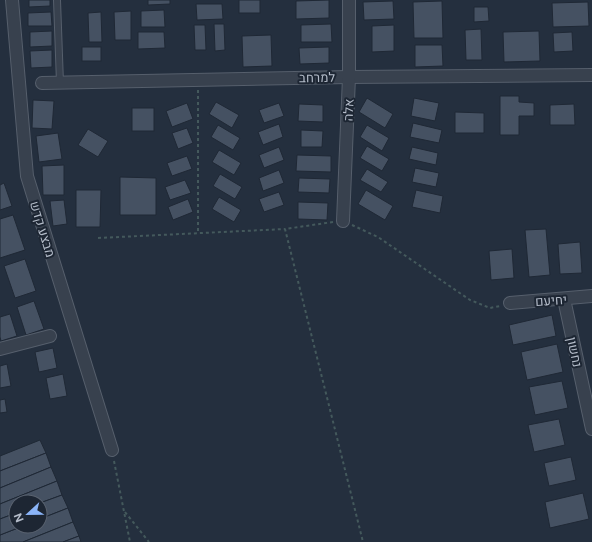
<svg xmlns="http://www.w3.org/2000/svg" width="592" height="542" font-family="'Public Sans',Heebo,sans-serif">
<style>
.building{fill:#455162;stroke:#1f2835}
.lines{fill:none;stroke-linecap:round;stroke-linejoin:round}
.lane-casing{stroke:#565f6c;stroke-width:8}
.street-casing{stroke:#565f6c;stroke-width:14}
.path{stroke:#44595c;stroke-width:2;stroke-dasharray:3 3;stroke-linecap:butt}
.lane{stroke:#38414e;stroke-width:6}
.street{stroke:#38414e;stroke-width:12}
.labels{text-anchor:middle;stroke-width:4;stroke-linejoin:round;paint-order:stroke}
.street-label{font-size:13px;fill:#b4bcc9;stroke:#1d2633}
</style>
<rect width="100%" height="100%" fill="#242f3e"/>
<g class="building">
<polygon points="29,0 50,0 50,6 29,7"/>
<polygon points="148,0 170,0 170,4 148,5"/>
<rect x="239" y="0" width="21" height="13"/>
<polygon points="329,0 329,18 296,19 296,1"/>
<polygon points="393,1 394,19 364,20 363,2"/>
<polygon points="442,1 443,38 414,38 413,2"/>
<polygon points="588,2 589,26 553,27 552,3"/>
<polygon points="196,4 222,4 223,19 197,20"/>
<polygon points="474,7 488,7 489,21 474,22"/>
<polygon points="164,10 165,27 141,27 141,11"/>
<polygon points="131,11 131,40 115,40 114,12"/>
<polygon points="51,12 52,26 28,26 28,13"/>
<polygon points="101,12 102,42 89,42 88,13"/>
<polygon points="214,24 224,24 225,50 215,51"/>
<polygon points="331,24 332,42 301,42 301,25"/>
<polygon points="194,25 205,25 206,50 195,50"/>
<polygon points="394,25 394,51 372,52 372,26"/>
<polygon points="481,29 482,60 466,60 465,30"/>
<polygon points="52,31 52,46 30,47 30,32"/>
<polygon points="539,31 540,61 504,62 503,32"/>
<polygon points="138,32 164,32 165,48 138,49"/>
<polygon points="572,32 573,51 554,52 553,33"/>
<polygon points="271,35 272,66 243,67 242,36"/>
<polygon points="415,45 442,45 443,66 415,67"/>
<rect x="82" y="47" width="19" height="14"/>
<polygon points="329,47 329,63 300,64 299,48"/>
<polygon points="52,50 52,67 31,68 30,51"/>
<polygon points="500,96 519,96 519,102 534,103 534,116 519,116 519,135 500,135"/>
<polygon points="367,98 393,114 385,128 359,112"/>
<polygon points="414,98 439,103 435,121 411,116"/>
<polygon points="33,100 54,101 52,129 32,128"/>
<polygon points="216,102 239,115 232,128 209,114"/>
<polygon points="187,103 193,119 172,127 166,111"/>
<polygon points="279,103 284,116 264,123 259,110"/>
<polygon points="299,104 323,105 323,122 298,121"/>
<polygon points="574,104 575,125 550,125 550,105"/>
<rect x="132" y="108" width="22" height="23"/>
<polygon points="455,112 484,113 484,133 455,133"/>
<polygon points="413,123 442,130 439,143 410,137"/>
<polygon points="279,124 283,137 263,145 258,132"/>
<polygon points="218,125 240,138 233,150 211,137"/>
<polygon points="367,125 389,138 382,151 360,137"/>
<polygon points="187,128 193,143 178,149 172,133"/>
<polygon points="88,129 108,141 98,157 78,145"/>
<polygon points="301,130 323,131 322,147 301,147"/>
<polygon points="58,133 62,159 39,162 36,136"/>
<polygon points="367,146 389,159 382,171 360,158"/>
<polygon points="279,147 284,160 264,168 259,155"/>
<polygon points="412,147 438,153 436,165 409,159"/>
<polygon points="219,150 241,163 234,175 212,162"/>
<polygon points="297,155 331,156 331,172 296,171"/>
<polygon points="187,156 192,169 172,176 167,163"/>
<polygon points="64,165 64,195 43,195 42,166"/>
<polygon points="415,168 439,173 436,187 412,182"/>
<polygon points="367,169 388,182 381,192 360,180"/>
<polygon points="279,170 284,183 263,191 259,178"/>
<polygon points="220,174 242,187 235,199 213,186"/>
<polygon points="120,177 156,178 156,215 120,215"/>
<polygon points="299,178 330,179 329,193 298,192"/>
<polygon points="185,180 191,193 170,200 165,187"/>
<polygon points="4,183 12,206 0,210 0,185"/>
<polygon points="76,190 101,190 100,227 76,227"/>
<polygon points="366,190 393,206 385,220 358,204"/>
<polygon points="416,190 443,196 440,213 412,207"/>
<polygon points="279,192 284,205 264,212 259,199"/>
<polygon points="219,197 241,210 234,222 212,209"/>
<polygon points="188,199 193,212 173,220 168,207"/>
<polygon points="64,200 67,224 53,226 50,201"/>
<polygon points="298,202 328,203 327,220 298,219"/>
<polygon points="13,215 25,250 0,258 0,219"/>
<polygon points="546,229 550,275 529,277 525,230"/>
<polygon points="580,242 582,273 560,274 558,244"/>
<polygon points="512,249 514,278 491,280 489,251"/>
<polygon points="25,259 36,291 15,298 4,266"/>
<polygon points="34,301 44,329 26,335 17,307"/>
<polygon points="10,314 17,336 1,341 0,337 0,317"/>
<polygon points="552,315 556,336 513,345 509,325"/>
<polygon points="557,344 563,372 527,380 521,352"/>
<polygon points="53,348 57,368 39,372 35,352"/>
<polygon points="7,364 11,386 0,388 0,366"/>
<polygon points="63,374 67,396 50,399 46,378"/>
<polygon points="562,381 568,408 535,415 529,387"/>
<polygon points="5,399 7,412 0,413 0,400"/>
<polygon points="559,419 565,445 534,452 528,425"/>
<polygon points="40,440 46,453 0,471 0,456"/>
<polygon points="46,453 51,467 0,488 0,471"/>
<polygon points="571,457 576,480 549,486 544,463"/>
<polygon points="51,467 57,481 0,504 0,488"/>
<polygon points="57,481 62,495 40,503 40,502 16,502 16,513 0,519 0,504"/>
<polygon points="583,493 589,519 550,528 545,502"/>
<polygon points="62,495 68,508 40,519 40,503"/>
<polygon points="68,508 73,522 23,542 0,542 0,535 23,526 40,526 40,519"/>
<polygon points="16,513 16,526 23,526 0,535 0,519"/>
<polygon points="73,522 79,536 63,542 23,542"/>
<polygon points="79,536 81,542 63,542"/>
</g>
<g class="lines">
<g class="lane-casing">
<polyline id="lane" points="57,0 60,83"/>
</g>
<g class="street-casing">
<g id="street">
<polyline points="12,0 27,176 112,450"/>
<polyline points="42,83 349,77 592,75"/>
<polyline points="343,221 349,77 349,0"/>
<polyline points="564,299 592,429"/>
<polyline points="510,303 592,296"/>
<polyline points="0,349 50,336"/>
</g>
</g>
<g class="path">
<polyline points="198,90 198,233"/>
<polyline points="333,222 285,229 363,542"/>
<polyline points="352,225 378,237 470,300 490,308 500,306"/>
<polyline points="98,238 285,229"/>
<polyline points="114,461 130,542"/>
<polyline points="125,512 149,542"/>
</g>
<use href="#lane" class="lane"/>
<use href="#street" class="street"/>
</g>
<g class="labels">
<g class="street-label">
<text transform="translate(317 77) rotate(-1)" y="5">למרחב</text>
<text transform="translate(348 110) rotate(-87)" y="5">אלה</text>
<text transform="translate(43 229) rotate(73)" y="5">מבצע קדש</text>
<text transform="translate(551 300) rotate(-4)" y="5">יחיעם</text>
<text transform="translate(575 352) rotate(78)" y="5">נחשון</text>
</g>
</g>
<g transform="translate(28 514) rotate(248)"><circle r="19" fill="#1d2633" stroke="#59626f"/>
<path d="M0-3L7 15L0 10L-7 15Z" fill="#8ab4f8"/>
<text y="-6" font-size="11" font-weight="bold" text-anchor="middle" fill="#b4bcc9">N</text>
</g>
</svg>
